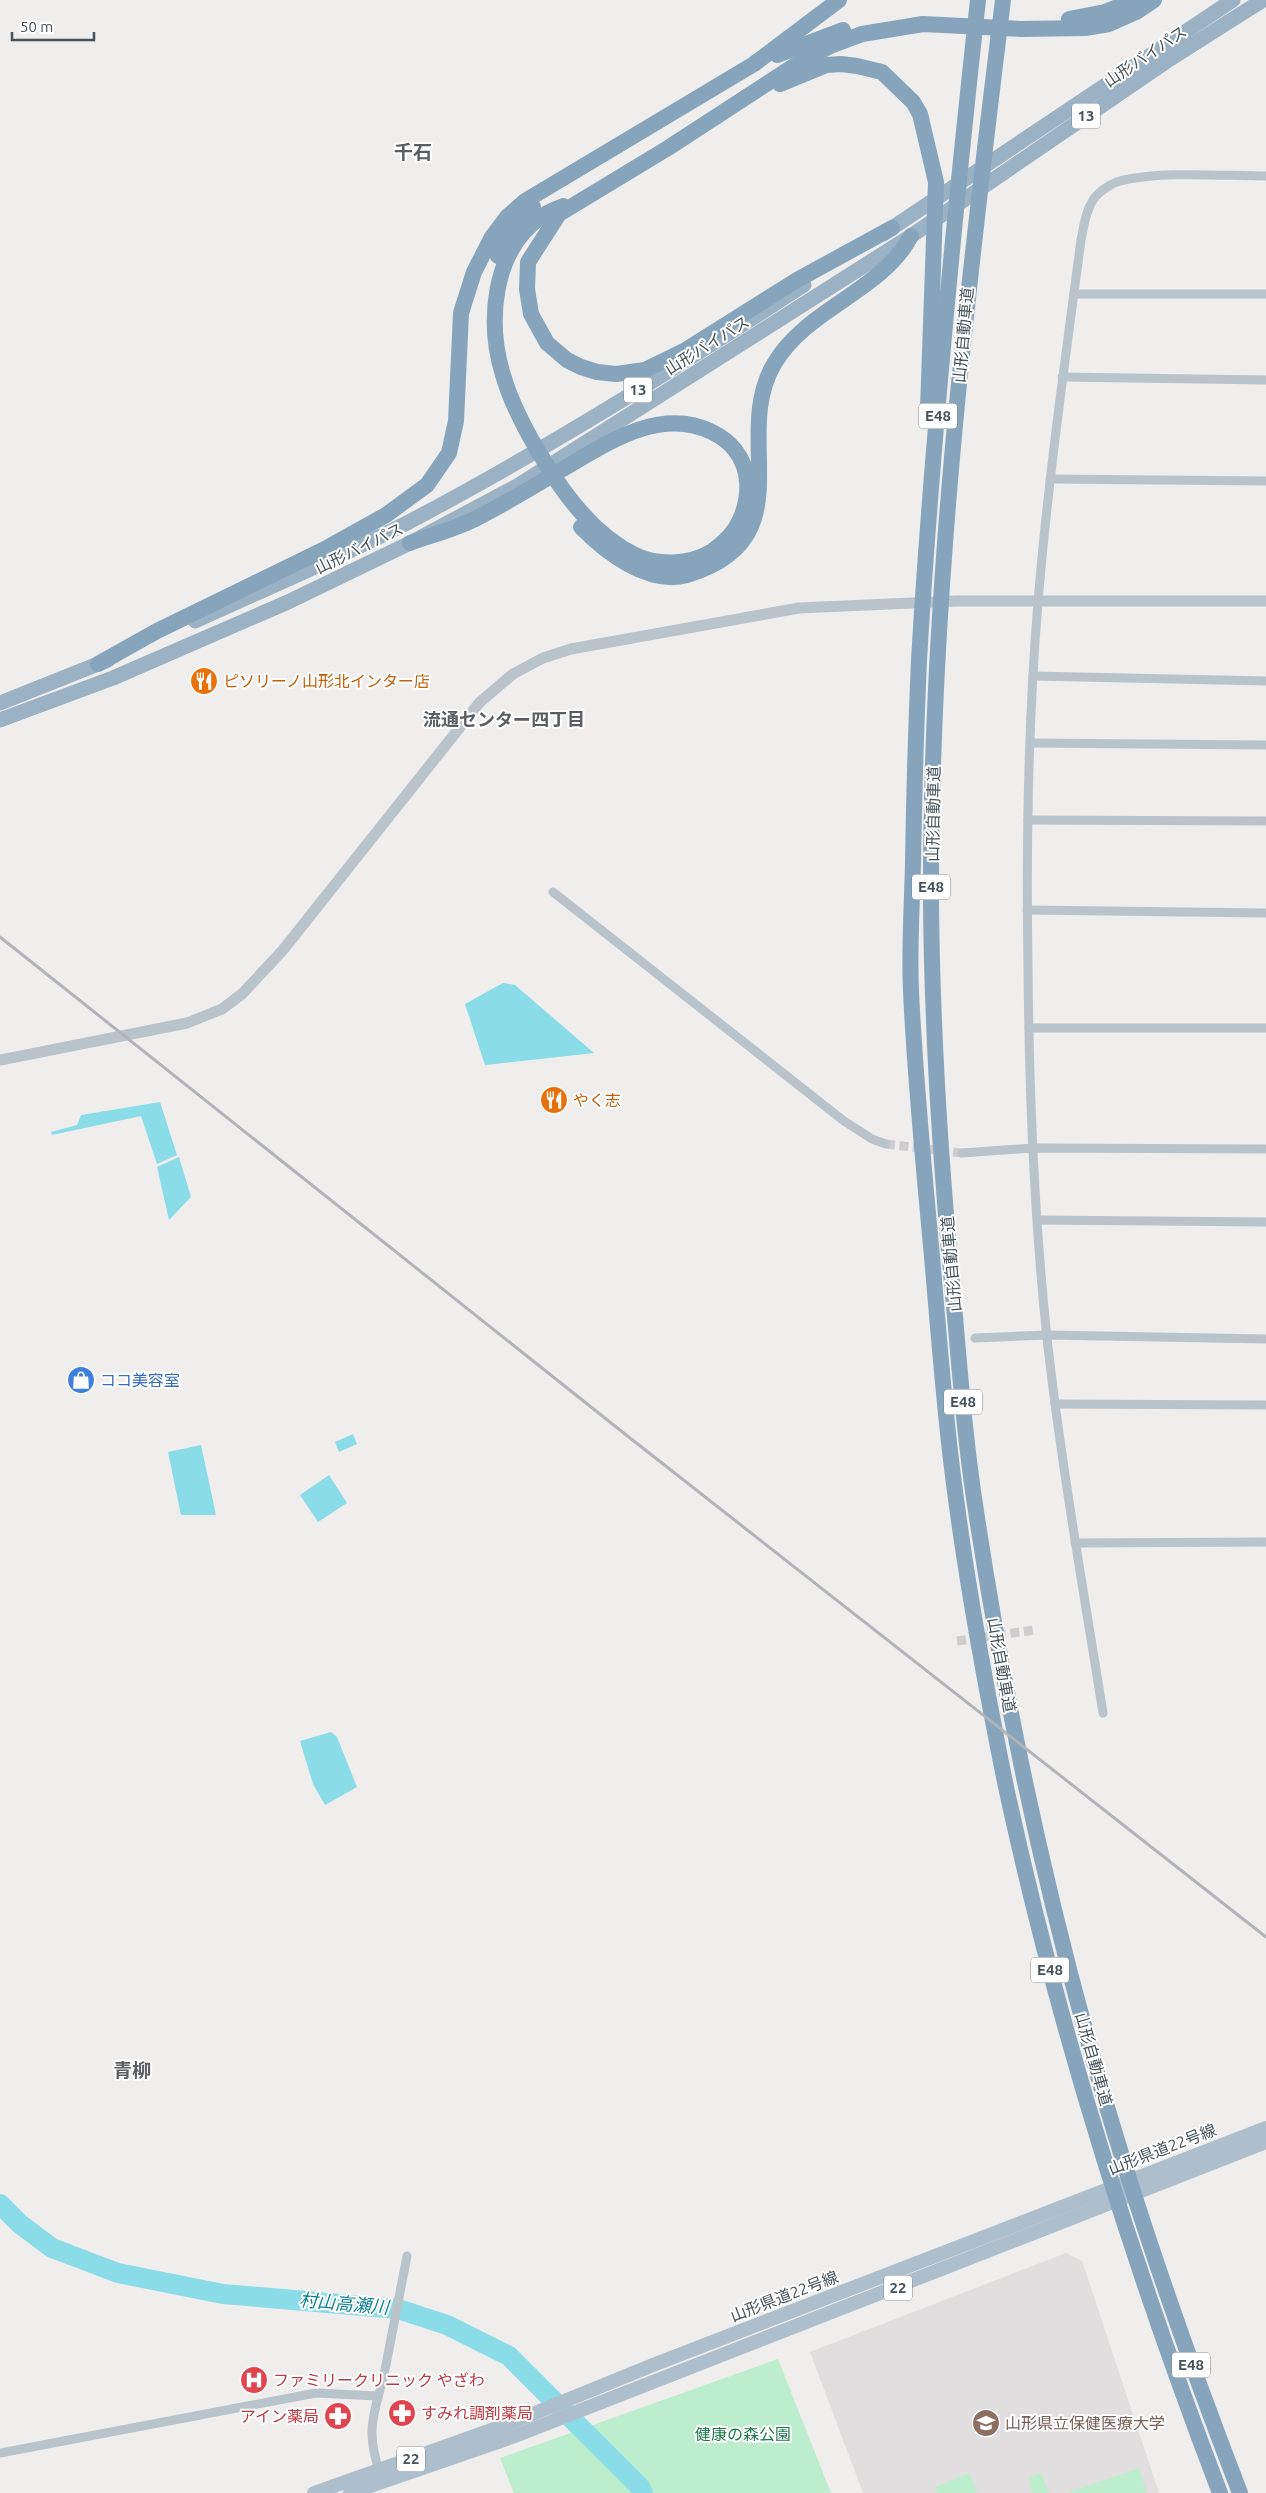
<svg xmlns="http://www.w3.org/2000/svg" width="1266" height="2493" font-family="Ubuntu,'Noto Sans JP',sans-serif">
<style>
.education{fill:#e1dedf}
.green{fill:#bcedcc}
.water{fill:#8adce9}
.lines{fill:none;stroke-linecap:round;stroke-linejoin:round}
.river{stroke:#8adce9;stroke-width:20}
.minor-tunnel{stroke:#ceced0;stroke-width:9;stroke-dasharray:9 4.5;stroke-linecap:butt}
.minor{stroke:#b9c3ca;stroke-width:9}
.tertiary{stroke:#b9c3ca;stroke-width:11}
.primary{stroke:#adbfcc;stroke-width:14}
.trunk{stroke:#9ab2c4;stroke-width:15}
.motorway{stroke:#86a4bb;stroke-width:16}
.rail{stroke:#b0b3b8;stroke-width:3}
.labels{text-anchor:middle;stroke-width:4;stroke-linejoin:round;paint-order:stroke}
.shield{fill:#fff;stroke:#7e868c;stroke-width:1}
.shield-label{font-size:15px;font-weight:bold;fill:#46525a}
.street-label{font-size:16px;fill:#46525a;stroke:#fff}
.food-label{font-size:16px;fill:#c56008;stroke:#fff;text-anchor:start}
.shop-label{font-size:16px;fill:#366cbe;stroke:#fff;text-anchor:start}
.health-label{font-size:16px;fill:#be3a42;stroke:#fff;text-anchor:start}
.education-label{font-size:16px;fill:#785e54;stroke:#fff;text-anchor:start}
.park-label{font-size:16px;fill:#197a43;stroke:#fff}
.neighbourhood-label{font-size:18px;font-weight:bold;fill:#5a5e62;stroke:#fff}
.water-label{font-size:18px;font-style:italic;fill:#0f8295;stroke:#fff}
.quarter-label{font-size:19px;font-weight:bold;fill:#5a5e62;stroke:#fff}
</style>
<rect width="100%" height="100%" fill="#f0eded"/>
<polygon class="education" points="1066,2253 1082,2261 1159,2493 863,2493 810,2352"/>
<g class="green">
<polygon points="778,2359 831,2493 514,2493 500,2458"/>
<polygon points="1139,2468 1147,2493 1068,2493"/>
<polygon points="970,2473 977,2493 937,2493 935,2487"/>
<polygon points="1041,2473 1049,2493 1032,2493 1029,2478"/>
</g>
<g class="water">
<polygon points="503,983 515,985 594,1053 485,1065 465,1004"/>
<polygon points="160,1102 177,1155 157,1164 141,1116 52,1135 51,1132 77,1125 81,1115"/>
<polygon points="179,1157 191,1197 169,1220 157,1167"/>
<polygon points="353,1434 357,1444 339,1452 335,1442"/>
<polygon points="201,1445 216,1515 181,1515 168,1452"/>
<polygon points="329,1475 347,1503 318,1522 300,1495"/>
<polygon points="331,1732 337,1737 357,1787 325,1805 313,1784 300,1741"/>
</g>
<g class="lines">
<polyline class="river" points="0,2204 20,2224 52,2248 118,2273 223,2294 398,2309 447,2325 509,2356 640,2487 643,2493"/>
<g class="minor-tunnel">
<polyline points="886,1144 962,1153"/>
<polyline points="957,1641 1034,1630"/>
</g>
<g class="minor">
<polyline points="1074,294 1266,294"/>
<polyline points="1062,377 1266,380"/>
<polyline points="1050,479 1266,481"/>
<polyline points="1033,676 1266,681"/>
<polyline points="1031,743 1266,745"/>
<polyline points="1028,820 1266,821"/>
<polyline points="553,892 844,1121 872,1139 886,1144"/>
<polyline points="1027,910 1266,913"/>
<polyline points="1029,1028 1266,1028"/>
<polyline points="962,1153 1033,1148 1266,1149"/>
<polyline points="1038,1220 1266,1222"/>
<polyline points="975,1338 1047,1335 1266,1339"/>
<polyline points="1055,1404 1266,1405"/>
<polyline points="1075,1543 1266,1542"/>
<path d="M1103,1713C1083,1588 1061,1463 1047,1338C1034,1215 1029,1090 1028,966C1026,845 1028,723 1038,602C1048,481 1065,361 1081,240C1084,227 1085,212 1093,200C1099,191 1113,182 1124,180C1164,171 1224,176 1266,176"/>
<polyline points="0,2453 316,2393 377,2396"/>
<path d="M380,2473C363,2425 377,2410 386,2365C393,2329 400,2293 407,2256"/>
</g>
<polyline class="tertiary" points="0,1060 187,1023 222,1009 242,994 283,950 480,702 513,674 543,658 571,649 799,608 957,601 1266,601"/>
<g class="primary">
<polyline points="314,2493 508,2424 653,2365 1266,2128"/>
<polyline points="350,2493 515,2436 1266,2142"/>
</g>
<g class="trunk">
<polyline points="883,234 1233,0"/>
<path d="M195,621C265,589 336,559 405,524C542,452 674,369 804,285"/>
<polyline points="0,703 108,660"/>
<polyline points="0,720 113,678 288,602 410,543 517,486 911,236 1167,61 1263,0"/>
</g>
<g class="motorway">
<path d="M978,0C954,219 932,439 919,660C916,727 914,795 913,863C912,906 909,948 911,991C915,1080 924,1169 932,1257C938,1325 943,1393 951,1460C964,1569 984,1679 1006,1787C1058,2028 1132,2263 1220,2493"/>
<path d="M1003,0C966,299 930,599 931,901C932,1029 940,1155 952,1283C959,1359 964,1435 976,1511C1005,1704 1046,1895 1100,2083C1140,2222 1188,2358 1240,2493"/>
<polyline points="1069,19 1105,12 1135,0"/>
<polyline points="777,55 843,30"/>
<polyline points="780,84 826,65 841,64 857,66 882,72 913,102 920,114 936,182 928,409"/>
<polyline points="892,228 797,280 684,351 645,370 616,374 597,372 581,367 567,360 547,343 531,314 527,289 528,262 559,214 668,148 794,66 830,46 862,34 923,24 1021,29 1085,28 1109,24 1136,12 1154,0"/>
<polyline points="498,256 516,224 533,207"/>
<path d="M581,527C605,552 649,586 687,575C807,539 730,439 774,364C807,308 882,291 911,236"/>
<path d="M410,543C432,535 455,529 475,519C504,504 533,487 561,470C606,444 659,406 712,432C720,436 729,442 735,450C751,470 750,497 740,520C734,534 724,543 711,552C689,565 658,566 635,555C596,536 568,500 546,464C529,437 512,406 503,375C487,323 492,251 541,217C547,212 556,209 563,206"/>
<polyline points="98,664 157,631 323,550 386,515 427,485 449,453 456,421 461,313 474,272 492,237 507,217 525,201 754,64 839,0"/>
</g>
<polyline class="rail" points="0,937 630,1438 1266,1937"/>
</g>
<defs>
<g id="restaurant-disc" transform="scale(1.4375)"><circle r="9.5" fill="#e8710a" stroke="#fff"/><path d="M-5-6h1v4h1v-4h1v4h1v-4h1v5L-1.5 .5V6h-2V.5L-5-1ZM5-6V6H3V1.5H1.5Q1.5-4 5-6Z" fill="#fff"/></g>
<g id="shop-disc" transform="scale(1.4375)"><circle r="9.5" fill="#3f7fe0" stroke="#fff"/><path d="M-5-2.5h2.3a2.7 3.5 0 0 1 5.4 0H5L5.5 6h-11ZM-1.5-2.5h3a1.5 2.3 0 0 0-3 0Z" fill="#fff"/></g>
<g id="hospital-disc" transform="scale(1.4375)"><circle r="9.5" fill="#e0444e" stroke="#fff"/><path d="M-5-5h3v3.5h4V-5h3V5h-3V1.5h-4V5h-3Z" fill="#fff"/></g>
<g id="pharmacy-disc" transform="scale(1.4375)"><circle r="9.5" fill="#e0444e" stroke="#fff"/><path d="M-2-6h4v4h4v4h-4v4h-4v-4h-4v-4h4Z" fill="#fff"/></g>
<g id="school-disc" transform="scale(1.4375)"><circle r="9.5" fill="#8d6e63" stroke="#fff"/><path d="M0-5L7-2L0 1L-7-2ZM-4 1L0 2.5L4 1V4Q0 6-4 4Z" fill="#fff"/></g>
</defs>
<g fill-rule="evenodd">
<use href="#restaurant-disc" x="204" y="681"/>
<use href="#restaurant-disc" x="554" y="1100"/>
<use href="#shop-disc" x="81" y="1380"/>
<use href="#hospital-disc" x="254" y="2380"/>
<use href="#pharmacy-disc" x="402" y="2413"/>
<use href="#pharmacy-disc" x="338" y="2416"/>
<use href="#school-disc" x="986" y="2423"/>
</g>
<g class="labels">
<g class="shield">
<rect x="1072" y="103.5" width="28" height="25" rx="4"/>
<rect x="624" y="377.5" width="28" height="25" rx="4"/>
<rect x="919" y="403.5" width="38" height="25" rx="4"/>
<rect x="912" y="874.5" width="38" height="25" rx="4"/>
<rect x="944" y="1389.5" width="38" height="25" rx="4"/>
<rect x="1031" y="1957.5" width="38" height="25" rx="4"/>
<rect x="884" y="2275.5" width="28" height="25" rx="4"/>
<rect x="1172" y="2352.5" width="38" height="25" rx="4"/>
<rect x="397" y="2446.5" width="28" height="25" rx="4"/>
</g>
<g class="shield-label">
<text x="1086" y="121">13</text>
<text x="638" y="395">13</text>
<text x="938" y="421">E48</text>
<text x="931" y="892">E48</text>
<text x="963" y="1407">E48</text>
<text x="1050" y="1975">E48</text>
<text x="898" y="2293">22</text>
<text x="1191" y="2370">E48</text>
<text x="411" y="2464">22</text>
</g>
<g class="street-label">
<text transform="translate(1145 56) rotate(-34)" y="6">山形バイパス</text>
<text transform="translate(963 335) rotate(-85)" y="6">山形自動車道</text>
<text transform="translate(707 345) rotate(-32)" y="6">山形バイパス</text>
<text transform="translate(359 548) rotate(-26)" y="6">山形バイパス</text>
<text transform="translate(933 814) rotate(-89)" y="6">山形自動車道</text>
<text transform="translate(951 1264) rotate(-95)" y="6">山形自動車道</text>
<text transform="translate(1002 1665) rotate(80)" y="6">山形自動車道</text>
<text transform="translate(1094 2059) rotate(74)" y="6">山形自動車道</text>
<text transform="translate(1162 2149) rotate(-21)" y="6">山形県道22号線</text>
<text transform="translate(784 2296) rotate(-21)" y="6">山形県道22号線</text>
</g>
<g class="food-label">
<text x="223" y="687">ピソリーノ山形北インター店</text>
<text x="573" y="1106">やく志</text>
</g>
<g class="shop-label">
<text x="100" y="1386">ココ美容室</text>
</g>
<g class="health-label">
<text x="273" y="2386">ファミリークリニック やざわ</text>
<text x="421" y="2419">すみれ調剤薬局</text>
<text x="319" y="2422" text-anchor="end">アイン薬局</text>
</g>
<g class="education-label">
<text x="1005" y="2429">山形県立保健医療大学</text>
</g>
<g class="park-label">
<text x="743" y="2440">健康の森公園</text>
</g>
<g class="neighbourhood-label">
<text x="504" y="726">流通センター四丁目</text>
</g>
<g class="water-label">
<text transform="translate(344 2304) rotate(5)" y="6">村山高瀬川</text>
</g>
<g class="quarter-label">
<text x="413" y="159">千石</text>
<text x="132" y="2077">青柳</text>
</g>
</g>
<path d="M12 32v8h82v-8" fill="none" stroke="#46525a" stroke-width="2.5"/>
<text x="20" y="32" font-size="15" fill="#46525a" stroke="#ffffff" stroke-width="4" paint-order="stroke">50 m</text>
</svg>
